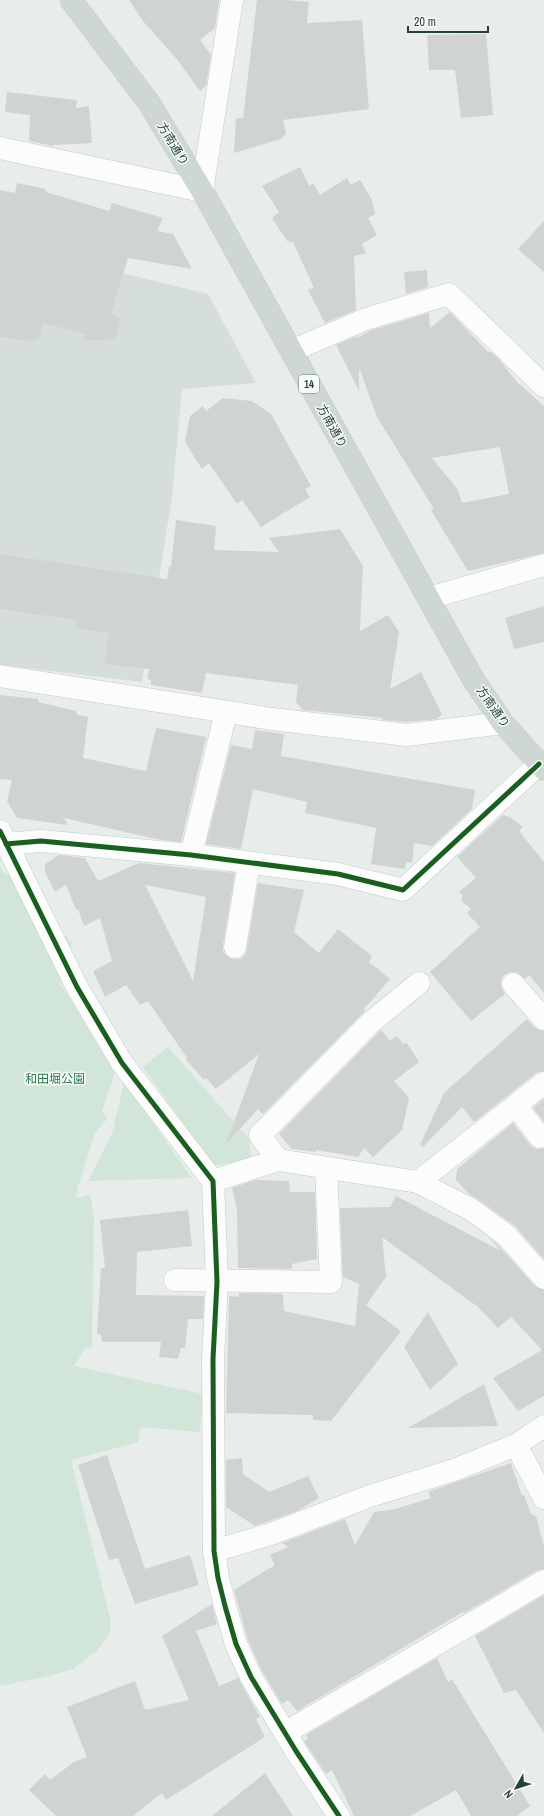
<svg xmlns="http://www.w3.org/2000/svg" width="544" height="1816" font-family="'Archivo Narrow','Noto Sans JP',sans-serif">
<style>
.built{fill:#d6dedb}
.green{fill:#d1e6d8}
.building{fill:#cfd4d2;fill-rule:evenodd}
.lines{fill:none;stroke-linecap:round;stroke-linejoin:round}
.street-casing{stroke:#c5cac8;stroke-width:23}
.primary-casing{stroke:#c3ccc9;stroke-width:23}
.street{stroke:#fcfcfc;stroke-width:22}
.primary{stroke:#cfd7d5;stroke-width:22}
.cycleway-casing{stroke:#f7fbf9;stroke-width:8}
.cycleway{stroke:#1b5e20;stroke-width:5}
.labels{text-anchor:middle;stroke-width:3;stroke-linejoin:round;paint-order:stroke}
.shield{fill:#f7fbf9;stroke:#637a73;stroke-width:1}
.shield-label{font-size:11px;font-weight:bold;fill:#24423a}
.street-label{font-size:12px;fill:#24423a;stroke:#f7fbf9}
.park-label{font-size:12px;fill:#2d7a4b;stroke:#f7fbf9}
</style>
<rect width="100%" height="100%" fill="#e8edeb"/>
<polygon class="built" points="0,243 208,294 256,383 182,389 172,497 142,682 0,665"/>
<g class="green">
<polygon points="26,865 50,921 72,942 60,984 116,1069 102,1111 107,1119 95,1133 78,1187 76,1198 90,1195 94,1216 92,1347 85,1349 74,1366 203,1394 200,1432 140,1427 138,1442 71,1460 110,1618 111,1631 97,1651 73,1669 45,1677 0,1686 0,866 5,875"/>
<polygon points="168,1047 249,1139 251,1159 213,1166 143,1067"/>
<polygon points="124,1082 192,1178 88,1181 112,1134"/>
</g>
<g class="building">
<polygon points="129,0 219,0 215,28 200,40 211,55 206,86 200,91 176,58 143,21"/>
<polygon points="257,0 287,0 309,2 307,23 362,20 369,109 283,120 286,133 281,139 234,153 236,118 243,118"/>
<polygon points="486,34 493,115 461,118 455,70 429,70 427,35"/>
<polygon points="7,92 77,100 76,108 89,106 92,143 53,145 53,146 29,141 30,115 5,112"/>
<polygon points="300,167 309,186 313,183 320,195 347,178 351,185 360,180 372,200 375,214 368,218 377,235 362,244 366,253 354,256 356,310 325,323 308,290 314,288 293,242 287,241 272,218 279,212 262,186"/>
<polygon points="17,183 46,189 46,192 109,211 112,203 163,218 157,231 173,234 192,269 128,258 111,314 120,318 116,339 84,341 86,334 43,323 39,338 31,341 0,337 0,190 15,193"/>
<polygon points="544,221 544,272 518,249"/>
<polygon points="427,270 428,287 406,294 404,272"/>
<path d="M450,312L488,352H491L499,359L516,381L544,406V553L468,571L431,510L434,509L377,417L360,370L359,371V391L336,345L357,336V338L372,330L429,313L430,328ZM500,447L509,494L462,503L458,490L432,458Z"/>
<polygon points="223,398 252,401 271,414 311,486 305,489 310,497 261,527 242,500 237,504 209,463 202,469 185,442 190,416 203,406 206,411"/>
<polygon points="176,520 216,526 214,550 279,552 269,538 340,529 363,566 360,631 388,615 399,632 390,689 421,672 442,714 437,719 407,722 383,720 383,718 303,710 296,702 298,685 206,673 202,693 151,685 151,680 147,679 149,669 104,664 109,633 76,628 76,620 0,609 0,554 167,579 169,566 171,567"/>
<polygon points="544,606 544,642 514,649 505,618"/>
<polygon points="0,695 38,699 38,702 76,711 77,715 88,717 83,758 146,771 156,728 206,737 181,842 156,839 64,818 68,825 17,818 7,801 12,780 0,779"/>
<polygon points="255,730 284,734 281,756 475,790 472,809 432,846 414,843 412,863 406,862 405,869 371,864 376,828 305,813 307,802 253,789 241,849 206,844 231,745 252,749"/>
<polygon points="503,815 510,817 523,827 519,831 544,862 544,993 529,975 525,979 517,972 510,972 504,975 501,980 501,987 505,994 471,1021 430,972 480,927 467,913 471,909 461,900 463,896 459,892 476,878 457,857"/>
<path d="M59,855L85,858L98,881L139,863L235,873L223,945V952L227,956L233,959H240L245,955L247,949L258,883L304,890L294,932L319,953L338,929L372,956L369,962L390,979L364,1009L365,1011L263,1114L258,1109L226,1144L259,1054L216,1089L206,1078L204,1080L186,1060L187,1058L148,1001L140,1005L126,985L105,997L93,971L112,961L100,918L84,926L78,909L76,910L66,885L55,892L45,872V864ZM145,885L206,897L193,981Z"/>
<polygon points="527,1019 535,1028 544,1031 544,1071 536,1073 474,1122 462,1107 423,1147 420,1145 444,1093"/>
<polygon points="381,1030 390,1041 397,1036 403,1044 407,1043 419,1062 394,1081 409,1098 402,1130 373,1157 364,1148 358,1157 316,1150 316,1152 292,1149 279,1134"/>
<polygon points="544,1099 544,1122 533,1108"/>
<polygon points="513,1123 530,1145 536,1149 544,1148 544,1259 515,1226 479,1200 469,1194 456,1180 457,1169"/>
<polygon points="255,1180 289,1181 290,1192 315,1192 317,1259 292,1264 292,1269 238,1268 237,1209 232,1188"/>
<polygon points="396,1196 501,1251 489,1238 498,1245 535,1286 544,1290 544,1396 518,1411 493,1378 542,1350 511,1317 498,1328 478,1307 382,1237 386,1277 366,1305 401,1331 331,1421 313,1420 313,1415 226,1413 229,1296 239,1297 239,1293 283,1294 284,1311 355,1326 359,1284 343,1277 340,1208 390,1207"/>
<polygon points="188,1210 192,1246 137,1252 136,1295 204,1296 203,1319 188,1319 185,1348 181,1348 178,1359 159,1357 161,1342 102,1342 101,1335 97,1333 101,1268 105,1268 100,1220"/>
<polygon points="428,1312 458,1364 430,1390 404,1347"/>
<polygon points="484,1384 498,1426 408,1428"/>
<polygon points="107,1455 145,1569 190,1555 199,1585 135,1604 118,1558 109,1560 78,1465"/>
<polygon points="242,1458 243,1474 269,1492 308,1476 319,1498 297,1511 255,1526 226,1507 226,1460"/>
<polygon points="511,1463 522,1496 524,1495 531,1514 536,1516 544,1547 544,1569 538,1570 464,1613 463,1612 297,1711 288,1700 282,1704 262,1671 248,1640 234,1590 275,1565 270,1555 288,1547 282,1543 345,1519 355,1545 374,1512 395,1509 431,1498 428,1492"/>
<polygon points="544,1595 544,1733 516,1690 504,1693 475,1636"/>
<polygon points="212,1604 217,1624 196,1631 219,1686 238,1678 260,1717 256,1719 265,1737 166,1800 162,1793 133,1816 56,1816 29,1790 45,1774 50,1780 74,1762 87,1757 67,1707 135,1681 145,1710 189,1700 162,1636"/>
<polygon points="437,1658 448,1682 452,1679 530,1806 517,1816 471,1816 456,1790 410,1816 354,1816 332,1770 326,1774 304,1741 308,1738 306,1735"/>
<polygon points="265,1773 293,1816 212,1816"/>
</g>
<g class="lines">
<g class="street-casing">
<g id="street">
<polyline points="0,148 202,191 232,0"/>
<polyline points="291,351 366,319 449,294 544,386"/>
<polyline points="429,598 544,565"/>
<polyline points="0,676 272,719 407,735 503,723"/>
<polyline points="0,831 77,987 122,1063 213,1181 217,1282 213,1359 214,1551 218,1578 225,1606 236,1644 251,1677 296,1751 339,1816"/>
<polyline points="6,844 41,841 191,855 338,874 403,890 539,764"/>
<polyline points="191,855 226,712"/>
<polyline points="235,947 249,863"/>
<polyline points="513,984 544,1019"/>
<polyline points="516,1106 540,1137"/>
<polyline points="278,1160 260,1135 370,1023 419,983"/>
<polyline points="213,1181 278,1160 418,1182 472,1210 507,1236 544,1278"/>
<polyline points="418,1182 544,1083"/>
<polyline points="175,1280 331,1282 326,1168"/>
<polyline points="516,1445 544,1498"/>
<polyline points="214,1551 271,1534 370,1496 454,1470 516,1445 544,1426"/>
<polyline points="285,1733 544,1581"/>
</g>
</g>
<g class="primary-casing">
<polyline id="primary" points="71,0 149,103 207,199 473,679 503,723 544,769"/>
</g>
<use href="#street" class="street"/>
<use href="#primary" class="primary"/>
<g class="cycleway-casing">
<g id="cycleway">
<polyline points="0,831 77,987 122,1063 213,1181 217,1282 213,1359 214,1551 218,1578 225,1606 236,1644 251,1677 296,1751 339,1816"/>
<polyline points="6,844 41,841 191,855 338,874 403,890 539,764"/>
</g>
</g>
<use href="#cycleway" class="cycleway"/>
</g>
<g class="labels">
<rect class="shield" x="299" y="375" width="20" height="18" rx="3"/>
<g class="shield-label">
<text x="309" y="388">14</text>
</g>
<g class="street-label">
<text transform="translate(173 144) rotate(59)" y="4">方南通り</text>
<text transform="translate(332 426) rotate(61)" y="4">方南通り</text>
<text transform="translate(493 707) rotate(55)" y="4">方南通り</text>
</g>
<g class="park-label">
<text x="55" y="1083">和田堀公園</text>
</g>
</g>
<g transform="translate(516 1788) rotate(231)" stroke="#f7fbf9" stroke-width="3" paint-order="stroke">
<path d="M0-3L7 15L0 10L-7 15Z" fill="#24423a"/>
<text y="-6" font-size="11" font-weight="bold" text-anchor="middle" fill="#24423a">N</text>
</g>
<path d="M408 26v6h80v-6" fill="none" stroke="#24423a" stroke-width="2"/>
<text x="414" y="26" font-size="12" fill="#24423a" stroke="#f7fbf9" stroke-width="3" paint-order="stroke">20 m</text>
</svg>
